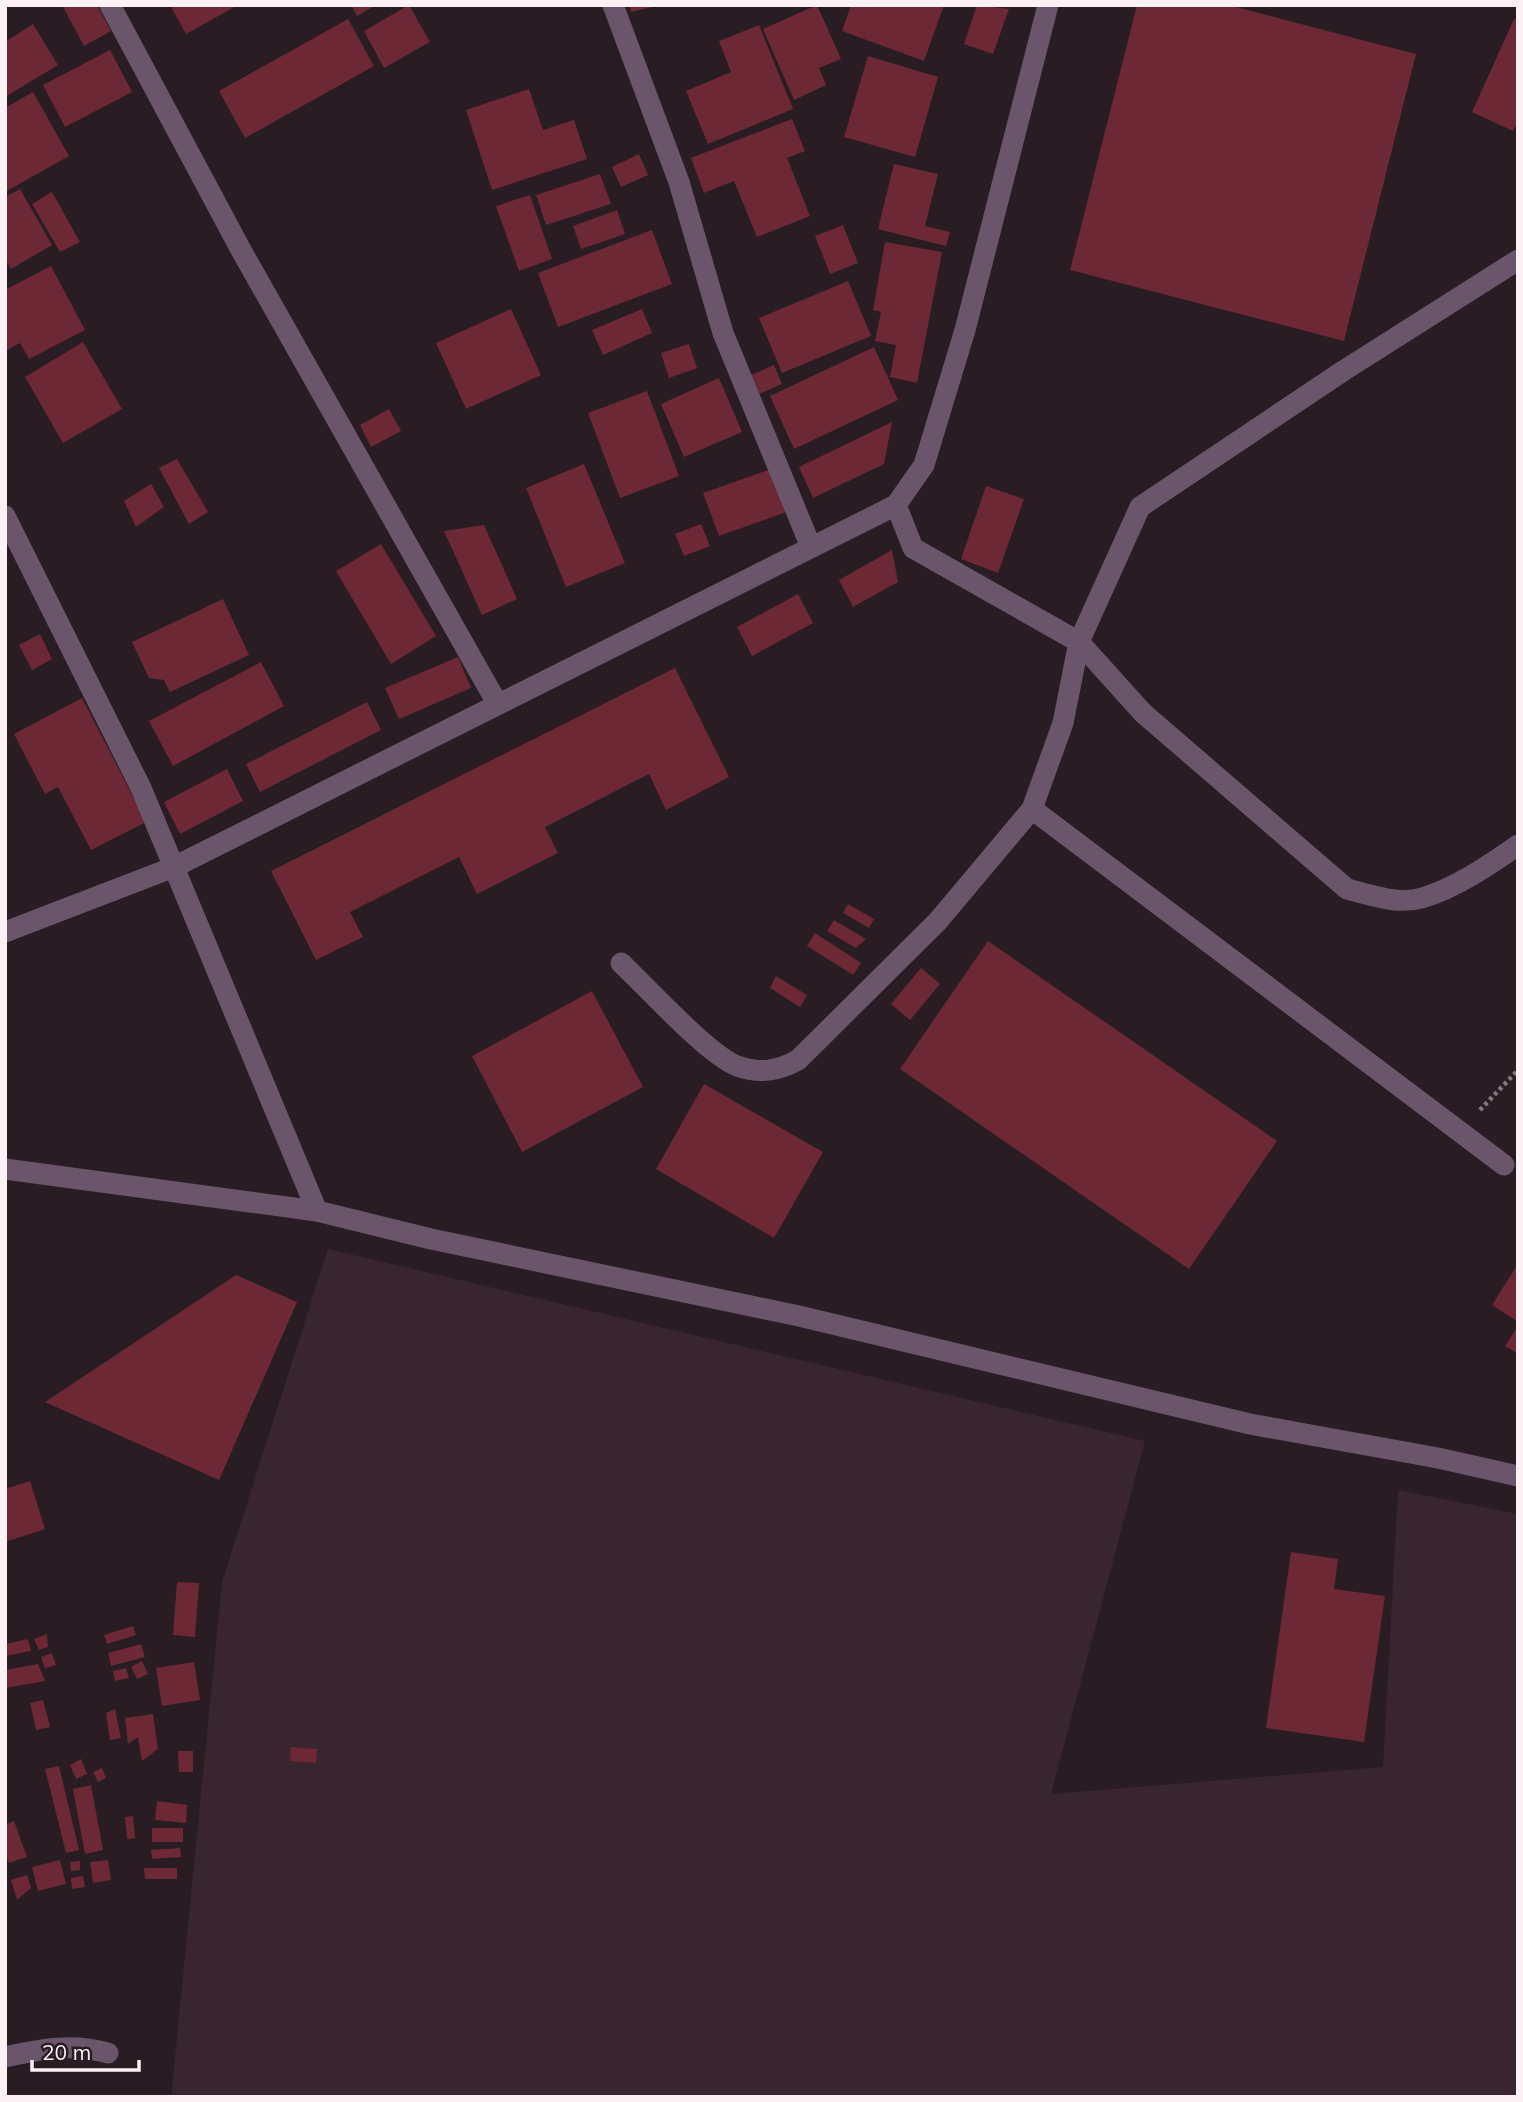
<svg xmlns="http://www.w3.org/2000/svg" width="1523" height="2102" font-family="Mulish,sans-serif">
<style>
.built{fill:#38252f}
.building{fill:#6c2935}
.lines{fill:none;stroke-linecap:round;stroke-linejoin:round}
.path{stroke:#857a7f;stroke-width:4.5;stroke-dasharray:3.5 3.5;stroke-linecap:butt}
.minor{stroke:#6a556b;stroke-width:21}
</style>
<rect width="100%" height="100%" fill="#291c23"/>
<polygon class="built" points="328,1249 1145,1441 1051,1794 1383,1767 1398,1490 1518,1514 1518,2097 171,2097 222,1582"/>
<g class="building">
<polygon points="62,5 97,5 111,31 84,46"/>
<polygon points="170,5 238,5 186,34"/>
<polygon points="351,5 376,5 357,16"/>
<polygon points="409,5 430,42 384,68 364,31"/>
<polygon points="629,5 656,5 656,6 631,12"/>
<polygon points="817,5 841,59 819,68 826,85 794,100 763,29"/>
<polygon points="851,5 944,5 924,61 842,31"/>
<polygon points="977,5 1009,9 993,54 964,44"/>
<polygon points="1137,5 1228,5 1416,54 1344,341 1070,270"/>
<polygon points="348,19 374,66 245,138 219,91"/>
<polygon points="1514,19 1518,21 1518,121 1513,131 1472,112"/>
<polygon points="33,24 58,65 5,97 5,42"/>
<polygon points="759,25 793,109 708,144 686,91 731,72 719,41"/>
<polygon points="110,50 132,92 65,127 43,85"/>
<polygon points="868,56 938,77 915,157 844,137"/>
<polygon points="529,89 543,130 574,120 587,159 492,190 466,110"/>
<polygon points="33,92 69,156 7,191 5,108"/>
<polygon points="792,119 805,151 787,158 810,216 757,237 734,181 704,193 691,158"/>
<polygon points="639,154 648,175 621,187 612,167"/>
<polygon points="894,164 938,174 925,226 950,232 946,246 878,229"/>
<polygon points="600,174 611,204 546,225 536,195"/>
<polygon points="20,189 52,245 11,269 5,259 5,197"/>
<polygon points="52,192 80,242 60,252 32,204"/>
<polygon points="530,195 552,259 519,271 496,206"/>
<polygon points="617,210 625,234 581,249 573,226"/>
<polygon points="843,225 858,263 830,274 815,236"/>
<polygon points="652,230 672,284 558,327 538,273"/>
<polygon points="885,242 942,252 917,383 890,377 896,345 875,341 881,312 873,310"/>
<polygon points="51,266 85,330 29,359 20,343 5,351 5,290"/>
<polygon points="848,281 871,336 782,373 759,318"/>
<polygon points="511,309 541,375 466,409 436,343"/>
<polygon points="642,309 652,333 603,355 592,330"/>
<polygon points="83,342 122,409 63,443 25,377"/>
<polygon points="689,344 697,368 669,378 661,353"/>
<polygon points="874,347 898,400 794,449 770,396"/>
<polygon points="774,365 782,384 759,394 751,375"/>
<polygon points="719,378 742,432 684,457 661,404"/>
<polygon points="647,391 679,476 620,498 588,413"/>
<polygon points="389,409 401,431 371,447 360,425"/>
<polygon points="892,422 884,464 813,498 799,467"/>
<polygon points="177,459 208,512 189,524 159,468"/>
<polygon points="584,464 625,563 566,587 526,488"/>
<polygon points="774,468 789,511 719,536 703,493"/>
<polygon points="151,484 164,507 136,527 124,501"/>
<polygon points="986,486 1024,499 998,573 961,559"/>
<polygon points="701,524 710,546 684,556 675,534"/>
<polygon points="484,525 517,599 482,615 444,531"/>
<polygon points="381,544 436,636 391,664 336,571"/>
<polygon points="892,550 898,582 853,607 839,580"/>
<polygon points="798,594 813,623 752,656 737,627"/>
<polygon points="223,599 249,655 170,692 164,680 149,678 132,642"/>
<polygon points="40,634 52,659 32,670 19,645"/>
<polygon points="458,657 471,688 399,719 385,688"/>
<polygon points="261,662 284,706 173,766 149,721"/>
<polygon points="675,668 729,777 666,810 649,774 545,827 558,853 477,894 459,857 350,912 363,937 316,960 271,871"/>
<polygon points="82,698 146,822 91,850 58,787 45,794 14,734"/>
<polygon points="367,702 381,730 260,792 246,764"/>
<polygon points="227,769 243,801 180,834 164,802"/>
<polygon points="848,904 874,919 869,928 843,913"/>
<polygon points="834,920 866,939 856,948 827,931"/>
<polygon points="815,933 861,963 853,975 807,946"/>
<polygon points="988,941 1277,1141 1189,1269 900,1069"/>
<polygon points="921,968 940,984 910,1020 891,1004"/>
<polygon points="776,976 807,995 800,1007 770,988"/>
<polygon points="592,991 643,1087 522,1152 472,1056"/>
<polygon points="704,1084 823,1152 774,1238 656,1169"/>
<polygon points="1518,1264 1518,1322 1492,1305"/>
<polygon points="236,1275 297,1302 219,1480 45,1402"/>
<polygon points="1518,1326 1518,1354 1505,1346"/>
<polygon points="30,1481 45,1529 5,1542 5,1489"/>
<polygon points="1291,1552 1338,1559 1334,1589 1385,1596 1364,1742 1266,1728"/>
<polygon points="177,1582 199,1583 195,1637 173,1635"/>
<polygon points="133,1626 136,1635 107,1644 104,1635"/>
<polygon points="47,1634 48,1647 39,1650 34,1639"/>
<polygon points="28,1639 31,1651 5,1656 5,1644"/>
<polygon points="141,1644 145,1657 111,1666 108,1653"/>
<polygon points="52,1653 56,1665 45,1668 41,1657"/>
<polygon points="142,1661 148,1674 137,1679 131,1667"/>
<polygon points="194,1662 200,1700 162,1706 156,1668"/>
<polygon points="38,1664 45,1681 5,1688 5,1670"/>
<polygon points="126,1668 129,1678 115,1681 113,1671"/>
<polygon points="43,1700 50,1727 36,1730 30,1703"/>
<polygon points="115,1709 121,1738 110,1740 106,1713"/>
<polygon points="153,1714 158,1749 142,1761 138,1737 128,1744 125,1718"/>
<polygon points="291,1747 317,1749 316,1763 290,1761"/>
<polygon points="178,1751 193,1751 193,1772 179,1772"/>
<polygon points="81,1759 87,1774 76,1779 70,1765"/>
<polygon points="59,1766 79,1850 66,1853 45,1769"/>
<polygon points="102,1768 106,1778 98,1782 93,1772"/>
<polygon points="91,1785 103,1850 85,1854 73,1789"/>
<polygon points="157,1801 187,1805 186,1823 155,1820"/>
<polygon points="133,1816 135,1838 127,1839 125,1817"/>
<polygon points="14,1821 27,1857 9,1863 5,1853 5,1825"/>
<rect x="152" y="1828" width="31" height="14"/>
<polygon points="180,1848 181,1857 152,1859 151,1850"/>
<polygon points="60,1860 66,1884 38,1891 32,1867"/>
<polygon points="108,1860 111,1880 93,1883 90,1862"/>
<polygon points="80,1861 80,1870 71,1871 70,1862"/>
<polygon points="144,1868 177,1868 177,1879 145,1879"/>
<polygon points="27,1875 31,1888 17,1900 11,1880"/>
<polygon points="83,1876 85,1887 72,1889 71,1878"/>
</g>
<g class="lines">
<polyline class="path" points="1480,1110 1518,1070"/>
<g class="minor">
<polyline points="110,5 241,250 497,703"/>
<polyline points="613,5 679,182 723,333 811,547"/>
<path d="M896,505L913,548L1079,642L1143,713L1347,889C1370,895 1398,905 1422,898C1456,888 1489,865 1518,845"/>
<polyline points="5,516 141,788 317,1211"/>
<polyline points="1032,809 1504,1165"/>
<polyline points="5,932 174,867 896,505 924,465 965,330 1048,5"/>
<path d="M621,963C647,987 707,1054 737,1066C760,1074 778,1071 798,1060L938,921L1032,809L1063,723L1079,642L1140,507L1343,371L1518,260"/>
<polyline points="5,1169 317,1211 431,1239 799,1316 1250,1424 1438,1458 1518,1476"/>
<path d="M5,2057C41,2049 72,2043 108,2053"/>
</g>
</g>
<rect width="1523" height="2102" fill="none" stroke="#fcf2f6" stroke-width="14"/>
<path d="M32 2060v10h107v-10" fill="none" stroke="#fcf2f6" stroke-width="3.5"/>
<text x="42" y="2060" font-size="21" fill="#fcf2f6" stroke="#291c23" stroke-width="5" paint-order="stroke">20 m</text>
</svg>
